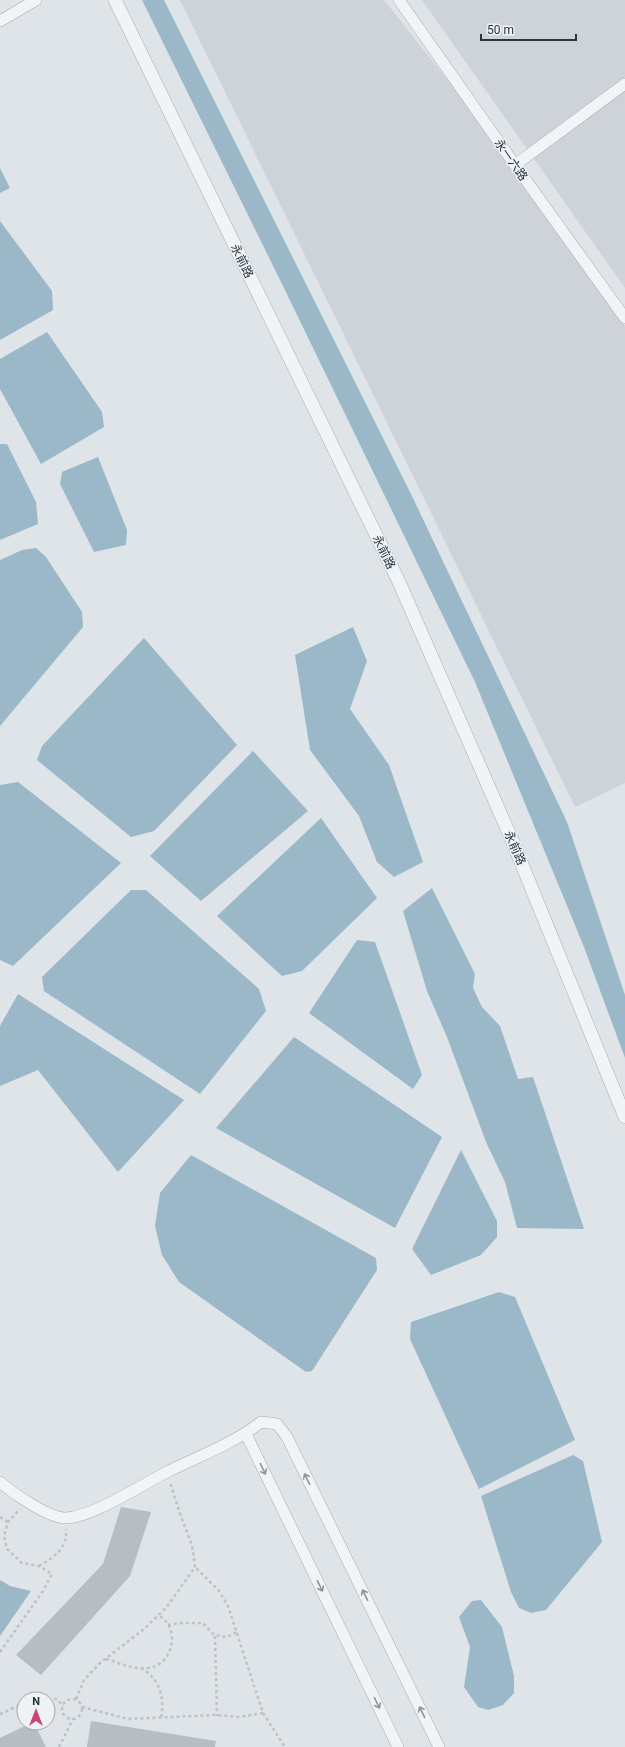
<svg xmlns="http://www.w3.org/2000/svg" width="625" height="1747" font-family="Roboto,'Noto Sans SC',sans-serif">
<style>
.built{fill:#cdd3d9}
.water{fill:#9ab8c7}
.building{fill:#b6bec4}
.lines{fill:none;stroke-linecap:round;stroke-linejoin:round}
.minor-casing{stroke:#a4acb2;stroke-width:12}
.tertiary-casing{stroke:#a4acb2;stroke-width:14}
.path{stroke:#bdc2c6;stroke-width:2.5;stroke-dasharray:3 3;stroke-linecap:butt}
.minor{stroke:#f1f4f6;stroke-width:11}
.tertiary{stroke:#f1f4f6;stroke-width:13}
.oneway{stroke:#8c949a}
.labels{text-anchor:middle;stroke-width:3;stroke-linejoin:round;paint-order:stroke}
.street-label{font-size:12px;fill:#28343e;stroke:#eef2f5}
</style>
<rect width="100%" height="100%" fill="#dfe4e8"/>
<g class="built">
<polygon points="180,0 384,0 515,165 625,326 625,783 575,807"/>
<polygon points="422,0 625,0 625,288"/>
</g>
<g class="water">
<polygon points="142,0 164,0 411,494 567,822 625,995 625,1058 584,947 475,682 283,286"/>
<polygon points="0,168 10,188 0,193"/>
<polygon points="0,221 52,291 53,310 0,340"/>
<polygon points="47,332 102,412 104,427 41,464 0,389 0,359"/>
<polygon points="0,444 7,444 36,502 38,524 0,540"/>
<polygon points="98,457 127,530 126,545 94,552 60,484 62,472"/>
<polygon points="36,548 46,557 82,612 83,627 0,726 0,560 22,550"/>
<polygon points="353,627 367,661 350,709 389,765 423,862 394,877 377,862 359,816 310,750 295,655"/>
<polygon points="144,638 237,745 154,831 131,837 37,760 42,746"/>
<polygon points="253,751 308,811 201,901 150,856"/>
<polygon points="18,782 121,863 13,966 0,960 0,785"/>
<polygon points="321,818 377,898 302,971 282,976 217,916"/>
<polygon points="432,888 475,974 473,988 482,1007 500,1026 518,1079 533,1077 584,1229 517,1228 505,1182 486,1142 447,1037 427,991 403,911"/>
<polygon points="131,890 146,890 259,989 266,1011 200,1094 44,991 42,977"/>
<polygon points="357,940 375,942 422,1075 413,1089 309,1013"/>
<polygon points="18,994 184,1100 118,1172 38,1070 0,1086 0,1026"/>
<polygon points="294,1037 442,1137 395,1228 216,1128"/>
<polygon points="461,1150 497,1221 497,1237 481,1255 431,1275 412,1249"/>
<polygon points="191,1155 376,1258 377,1270 312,1371 306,1372 179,1282 162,1255 155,1226 160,1193"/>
<polygon points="499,1292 515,1297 575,1440 479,1489 410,1339 411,1322"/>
<polygon points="573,1455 583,1461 602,1542 546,1610 531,1613 519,1608 511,1592 481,1496"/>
<polygon points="0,1580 10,1586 31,1591 0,1636"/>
<polygon points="481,1600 502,1627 514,1676 514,1693 503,1705 488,1710 478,1707 464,1687 470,1647 459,1617 472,1601"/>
</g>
<g class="building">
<polygon points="121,1507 151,1512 130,1576 41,1675 16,1655 103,1564"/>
<polygon points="91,1721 216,1741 215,1747 87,1747"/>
<polygon points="31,1723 34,1723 46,1747 0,1747 0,1738"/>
</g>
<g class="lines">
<g class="minor-casing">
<g id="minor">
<polyline points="399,0 515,165 625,318"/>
<polyline points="0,21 36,0"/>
<polyline points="515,165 625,84"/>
<polyline points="246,1434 398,1747"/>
<path d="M0,1482C13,1493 48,1518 66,1518C93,1517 141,1485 167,1472C199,1456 233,1444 261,1422L277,1424L287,1437L439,1747"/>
</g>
</g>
<g class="tertiary-casing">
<polyline id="tertiary" points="115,0 399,582 512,840 625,1117"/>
</g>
<g class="path">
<polyline points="0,1517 8,1522"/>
<path d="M39,1566C53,1558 68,1548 66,1529"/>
<polyline points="168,1625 179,1623 203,1623 214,1635 227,1637 237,1632"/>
<polyline points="215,1636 217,1716"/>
<polyline points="0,1652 43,1591 52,1574 39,1566 22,1563 7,1549 4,1536 8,1522 20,1509"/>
<path d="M106,1659C120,1663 133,1670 148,1668C168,1666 178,1641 168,1624C166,1621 162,1618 159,1615"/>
<path d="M141,1668C160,1679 165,1698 161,1718"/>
<polyline points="48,1699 57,1699 63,1706"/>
<polyline points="76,1699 84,1680 100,1663 144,1629 166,1608 195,1567 192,1545 180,1514 170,1482"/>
<circle cx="72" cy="1709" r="10"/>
<polyline points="82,1707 128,1719 215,1715 240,1717 263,1713 228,1606 219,1591 195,1567"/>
<polyline points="263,1713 285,1747"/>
<polyline points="0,1714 24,1703"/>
<polyline points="59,1747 73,1719"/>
</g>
<use href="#minor" class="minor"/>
<use href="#tertiary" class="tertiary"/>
</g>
<defs><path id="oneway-shaft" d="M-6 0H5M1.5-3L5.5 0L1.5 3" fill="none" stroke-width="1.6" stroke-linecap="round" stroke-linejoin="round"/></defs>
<g class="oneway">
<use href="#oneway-shaft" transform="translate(263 1469) rotate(64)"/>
<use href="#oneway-shaft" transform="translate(307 1479) rotate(-116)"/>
<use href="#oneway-shaft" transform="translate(320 1586) rotate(64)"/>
<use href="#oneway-shaft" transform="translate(365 1595) rotate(-116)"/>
<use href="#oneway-shaft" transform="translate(377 1703) rotate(64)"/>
<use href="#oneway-shaft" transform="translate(422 1712) rotate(-116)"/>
</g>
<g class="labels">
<g class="street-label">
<text transform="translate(511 160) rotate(55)" y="4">永一六路</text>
<text transform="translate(242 261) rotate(64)" y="4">永前路</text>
<text transform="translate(384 552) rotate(64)" y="4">永前路</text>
<text transform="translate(515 848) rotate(67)" y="4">永前路</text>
</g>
</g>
<g transform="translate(36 1711)"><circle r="19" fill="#eef2f5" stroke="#9fa6ac"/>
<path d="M0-3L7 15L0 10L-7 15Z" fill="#ca4673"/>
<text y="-6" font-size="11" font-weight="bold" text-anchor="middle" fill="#28343e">N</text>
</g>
<path d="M481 34v6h95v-6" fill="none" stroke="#28343e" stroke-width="2"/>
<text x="487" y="34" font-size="12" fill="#28343e" stroke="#eef2f5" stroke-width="3" paint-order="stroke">50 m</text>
</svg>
